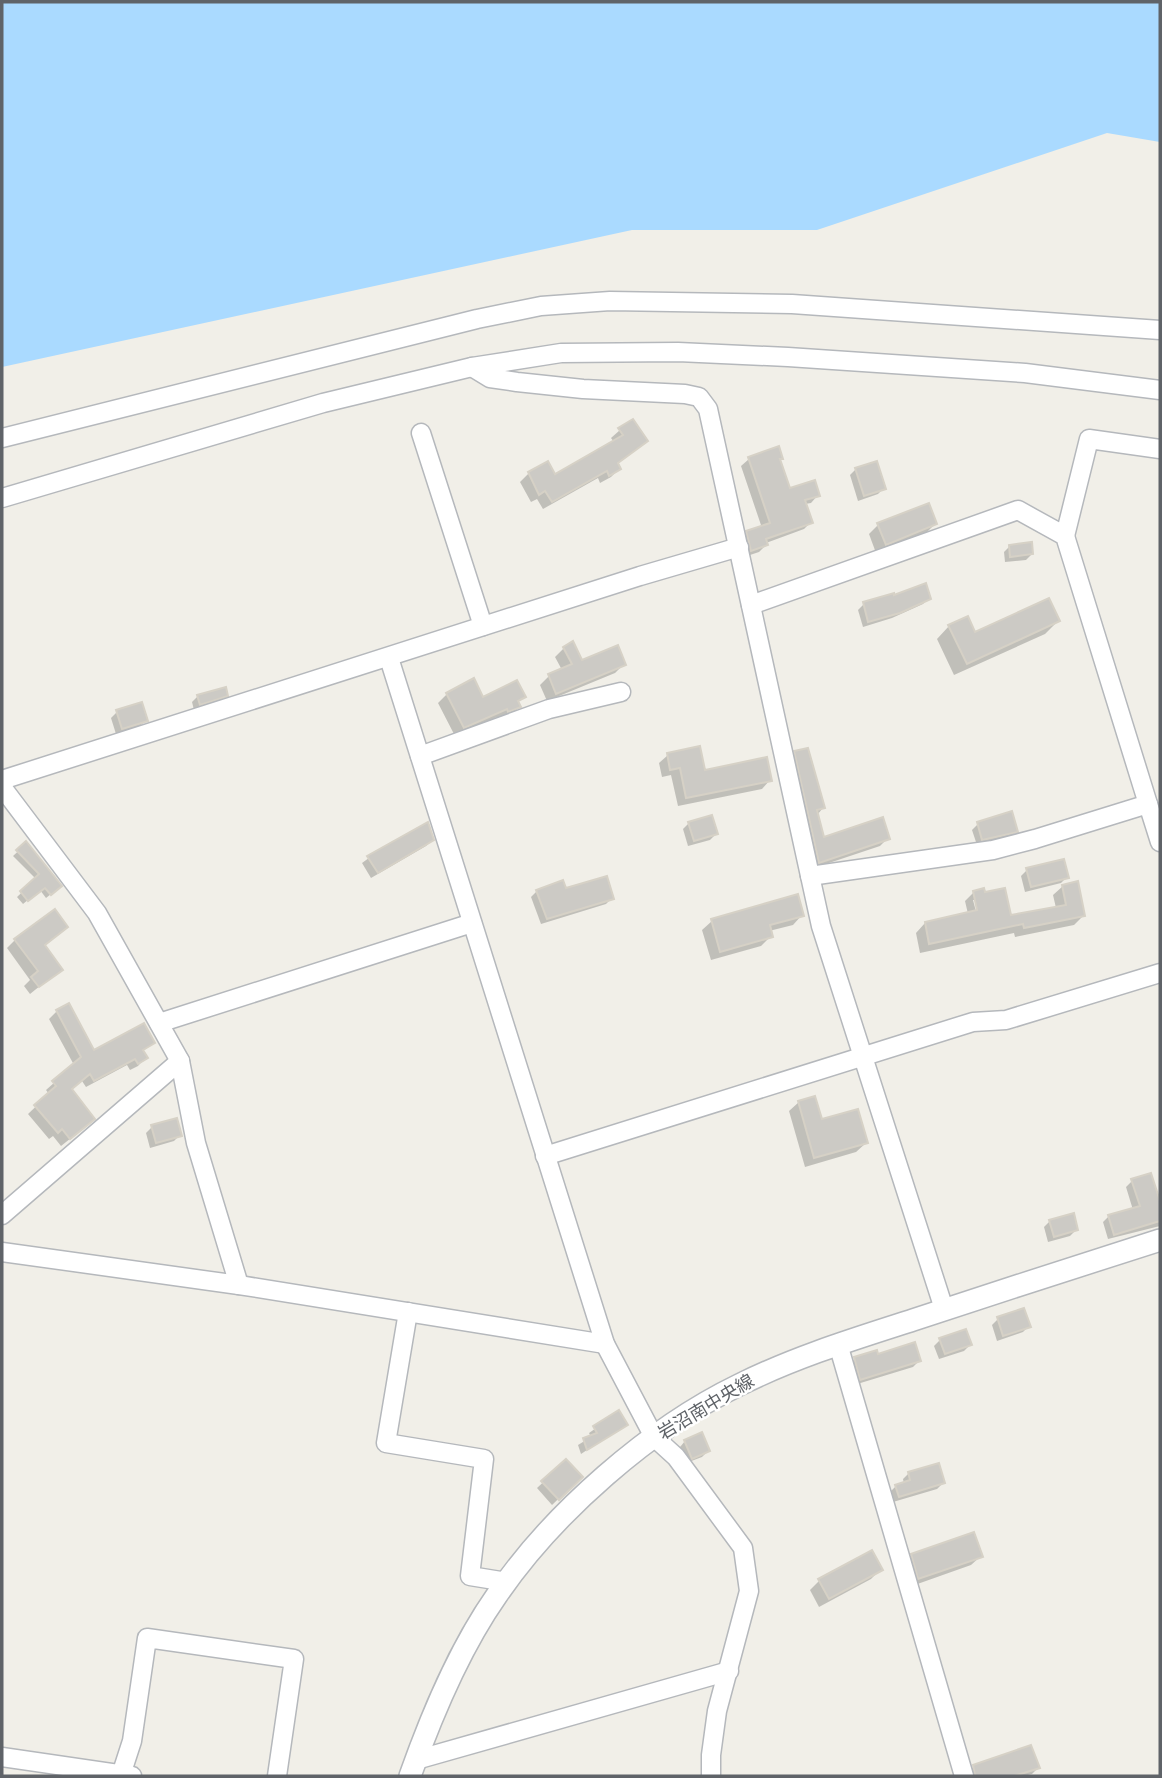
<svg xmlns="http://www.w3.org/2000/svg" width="1162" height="1778" font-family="Raleway,'Noto Sans JP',sans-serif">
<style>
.water{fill:#aadaff}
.shadow{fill:#0003;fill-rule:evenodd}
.building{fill:#cccac5;stroke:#d6d1c6;stroke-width:2}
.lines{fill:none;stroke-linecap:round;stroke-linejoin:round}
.minor-casing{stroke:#b5b8bc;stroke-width:21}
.tertiary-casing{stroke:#b5b8bc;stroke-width:24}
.minor{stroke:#fff;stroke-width:18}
.tertiary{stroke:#fff;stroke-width:21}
.labels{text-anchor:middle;stroke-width:5;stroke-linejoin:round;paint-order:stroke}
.street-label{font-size:18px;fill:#5f6368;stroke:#fff}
</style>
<rect width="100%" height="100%" fill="#f1efe8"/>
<polygon class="water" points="2,2 1160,2 1160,142 1107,133 817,230 632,230 2,367"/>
<g class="shadow">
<polygon points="620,430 646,441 617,464 619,469 611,477 600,483 598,478 543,509 537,499 531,502 520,482 529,473 554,476 614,442 611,438"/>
<polygon points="749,459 779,460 789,490 818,495 811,503 805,504 811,522 804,529 766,543 766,545 759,552 744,557 740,540 747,533 762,528 741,466"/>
<polygon points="856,469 884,488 878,494 858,501 850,475"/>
<polygon points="935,524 926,533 876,553 869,534 878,525"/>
<polygon points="1010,546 1032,554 1026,560 1005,562 1004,552"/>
<polygon points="929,598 923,604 892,618 863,627 858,610 864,604"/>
<polygon points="1058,621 1045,634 954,675 937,639 949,626 974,634"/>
<polygon points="564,648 581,662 624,664 615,673 547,701 540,685 549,676 562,670 555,657"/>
<polygon points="447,694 483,699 524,697 517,703 519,707 510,716 499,720 497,717 455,736 438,703"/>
<polygon points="226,695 220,701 194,710 192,702 198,696"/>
<polygon points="117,712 146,720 140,726 116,734 111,718"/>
<polygon points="795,753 823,808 817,815 823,840 888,838 880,846 811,869 788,761"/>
<polygon points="668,755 704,772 770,780 762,789 678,806 671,775 662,777 659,763"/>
<polygon points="689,823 716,834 710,840 688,846 683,829"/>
<polygon points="978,824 1016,831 1010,837 977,845 972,830"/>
<polygon points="432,840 426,846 371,878 362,863 391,842 393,845"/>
<polygon points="26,844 56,890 46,898 40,890 23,904 17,897 36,879 13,856"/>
<polygon points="1027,870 1067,877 1061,883 1025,892 1021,876"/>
<path d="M1063,886L1083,916L1074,925L1015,937L1014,933L920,953L916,933L925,923L968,914L965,901L974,892L984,894L1009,917L1056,908L1053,895ZM973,900H977L978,919Z"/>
<polygon points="565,890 612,898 606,904 541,924 531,897 537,891"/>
<polygon points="802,915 793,925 769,931 771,936 761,946 711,960 702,930 712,921"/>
<polygon points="66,927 43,946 61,969 30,994 24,986 30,980 7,948 15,940"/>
<polygon points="68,1005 93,1052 153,1043 142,1052 145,1058 138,1066 130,1070 127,1065 86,1087 82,1081 70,1090 85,1127 61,1146 53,1136 49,1139 28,1114 49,1094 46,1090 74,1065 49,1019 57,1011"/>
<polygon points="799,1102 820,1121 866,1143 856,1152 805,1167 789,1111"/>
<polygon points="152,1127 180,1135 174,1141 150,1148 146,1133"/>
<polygon points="1132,1181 1158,1199 1160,1198 1160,1226 1108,1239 1103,1222 1109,1216 1133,1210 1126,1187"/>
<polygon points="1050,1221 1076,1230 1070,1236 1048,1242 1044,1227"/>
<polygon points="998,1319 1029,1326 1023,1332 997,1341 992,1325"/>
<polygon points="940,1340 970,1345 964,1351 939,1359 934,1346"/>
<polygon points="877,1356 919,1361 913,1367 854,1385 849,1365 855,1359"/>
<polygon points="618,1413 626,1424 581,1454 578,1445 591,1437 589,1433"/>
<polygon points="685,1441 708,1451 702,1457 686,1463 680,1447"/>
<polygon points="566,1461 581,1477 552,1505 537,1488"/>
<polygon points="909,1473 943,1483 937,1489 893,1502 890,1492 896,1486 904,1484 903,1479"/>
<polygon points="912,1555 981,1556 971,1565 909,1587 903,1565"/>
<polygon points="880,1570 871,1579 819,1607 810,1590 819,1581"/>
<polygon points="974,1767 1038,1768 1032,1774 1024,1776 969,1776 968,1772"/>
</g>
<g class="building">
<polygon points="633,419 648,441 618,463 621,469 609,476 607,471 552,502 545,491 539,495 528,472 548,461 555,474 623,435 618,428"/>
<polygon points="779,446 783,459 780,459 790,488 815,480 820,496 805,500 813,523 766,539 768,545 751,551 746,531 770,523 748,457"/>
<polygon points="877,461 886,489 864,496 855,468"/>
<polygon points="929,503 937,524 886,545 877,523"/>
<polygon points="1032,542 1033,554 1010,557 1009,545"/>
<polygon points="926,583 931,599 900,613 868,622 863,602 894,593 894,595"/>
<polygon points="1049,598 1060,621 967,664 948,625 968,616 975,632"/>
<polygon points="573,641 582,660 618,645 626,665 556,694 548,674 572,664 563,647"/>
<polygon points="474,678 483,697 517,680 526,697 518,701 521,707 508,712 507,709 464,728 446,693"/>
<polygon points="226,687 228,696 200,705 197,695"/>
<polygon points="142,702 148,721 122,729 116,710"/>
<polygon points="700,746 705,770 767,757 772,781 686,798 680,768 670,770 667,753"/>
<polygon points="808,748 825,808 817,810 824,837 883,817 890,839 819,863 794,751"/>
<polygon points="1012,811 1018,832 982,840 977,822"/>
<polygon points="712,815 718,834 694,841 688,822"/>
<polygon points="428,822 434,840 378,873 367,856"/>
<polygon points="26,841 62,886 51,895 45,888 28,901 20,891 39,874 16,850"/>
<polygon points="1064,859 1069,878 1031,887 1026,868"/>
<polygon points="607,876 614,899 547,919 536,890 563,880 566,888"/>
<polygon points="1078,881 1085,916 1024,928 1023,924 929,944 925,922 977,910 973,891 984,888 985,892 1005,888 1011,915 1066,905 1062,885"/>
<polygon points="798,894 804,916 770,925 773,937 720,952 711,919"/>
<polygon points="55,909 68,927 45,945 63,970 39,987 31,977 38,971 14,939"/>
<polygon points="69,1003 94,1050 144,1023 155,1043 143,1050 148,1058 138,1064 135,1059 94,1081 90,1074 72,1089 95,1119 70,1139 62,1129 58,1133 34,1105 56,1086 52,1081 81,1057 56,1010"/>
<polygon points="815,1096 822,1119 858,1109 868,1143 814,1158 798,1101"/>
<polygon points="177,1118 182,1136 156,1143 151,1125"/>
<polygon points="1151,1173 1160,1201 1160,1221 1114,1235 1108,1215 1140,1206 1131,1179"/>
<polygon points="1074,1213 1078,1230 1054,1237 1049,1220"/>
<polygon points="1024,1308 1031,1327 1003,1336 997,1317"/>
<polygon points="966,1329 972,1345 945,1354 939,1338"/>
<polygon points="915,1342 921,1361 860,1380 854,1357 877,1350 878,1354"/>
<polygon points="619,1410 628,1425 587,1450 583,1438 597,1433 593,1426"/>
<polygon points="702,1432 710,1451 692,1459 684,1440"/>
<polygon points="566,1459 583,1477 559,1500 541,1481"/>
<polygon points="939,1463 945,1483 899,1497 895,1485 910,1480 908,1472"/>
<polygon points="974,1532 983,1557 918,1579 911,1554"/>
<polygon points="872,1550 883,1570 829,1599 818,1579"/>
<polygon points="1031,1745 1040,1768 1014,1776 975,1776 973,1765"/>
</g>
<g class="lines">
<g class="minor-casing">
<g id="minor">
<polyline points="472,367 490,378 517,382 583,389 685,394 699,397 708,409 821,926 944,1309"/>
<polyline points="421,433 483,626"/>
<polyline points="2,438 477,319 541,306 610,301 792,304 1160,330"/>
<polyline points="2,498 323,403 472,367 561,353 678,352 788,357 1025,373 1160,390"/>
<polyline points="1065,536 1089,439 1160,449"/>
<polyline points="751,605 1018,510 1065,536 1148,804"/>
<polyline points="389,658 605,1344 654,1437 676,1457 743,1548 749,1591 717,1711 711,1755 711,1776"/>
<polyline points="420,756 549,709 621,692"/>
<polyline points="2,780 640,576 739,547"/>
<polyline points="2,787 97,913 180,1061 196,1143 239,1285"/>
<polyline points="810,876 993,850 1035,839 1148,804 1160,842"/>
<polyline points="159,1023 472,923"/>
<polyline points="545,1156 973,1022 1006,1020 1160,973"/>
<polyline points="2,1215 180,1061"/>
<polyline points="2,1252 239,1285 605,1344"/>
<polyline points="408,1312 386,1443 484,1459 470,1576 507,1582"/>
<polyline points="838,1344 964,1776"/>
<polyline points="2,1757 132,1776"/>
<polyline points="416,1760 729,1671"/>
<polyline points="121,1775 132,1741 147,1638 294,1659 277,1776"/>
</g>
</g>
<g class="tertiary-casing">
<path id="tertiary" d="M410,1776C432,1714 459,1649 497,1595C553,1513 650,1428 739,1385C795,1357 854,1339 913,1320C995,1293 1078,1266 1160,1240"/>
</g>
<use href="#minor" class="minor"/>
<use href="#tertiary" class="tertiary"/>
</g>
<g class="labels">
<g class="street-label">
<text transform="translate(706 1407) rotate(-31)" y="6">岩沼南中央線</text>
</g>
</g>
<rect width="1162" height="1778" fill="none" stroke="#5f6368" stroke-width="7"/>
</svg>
